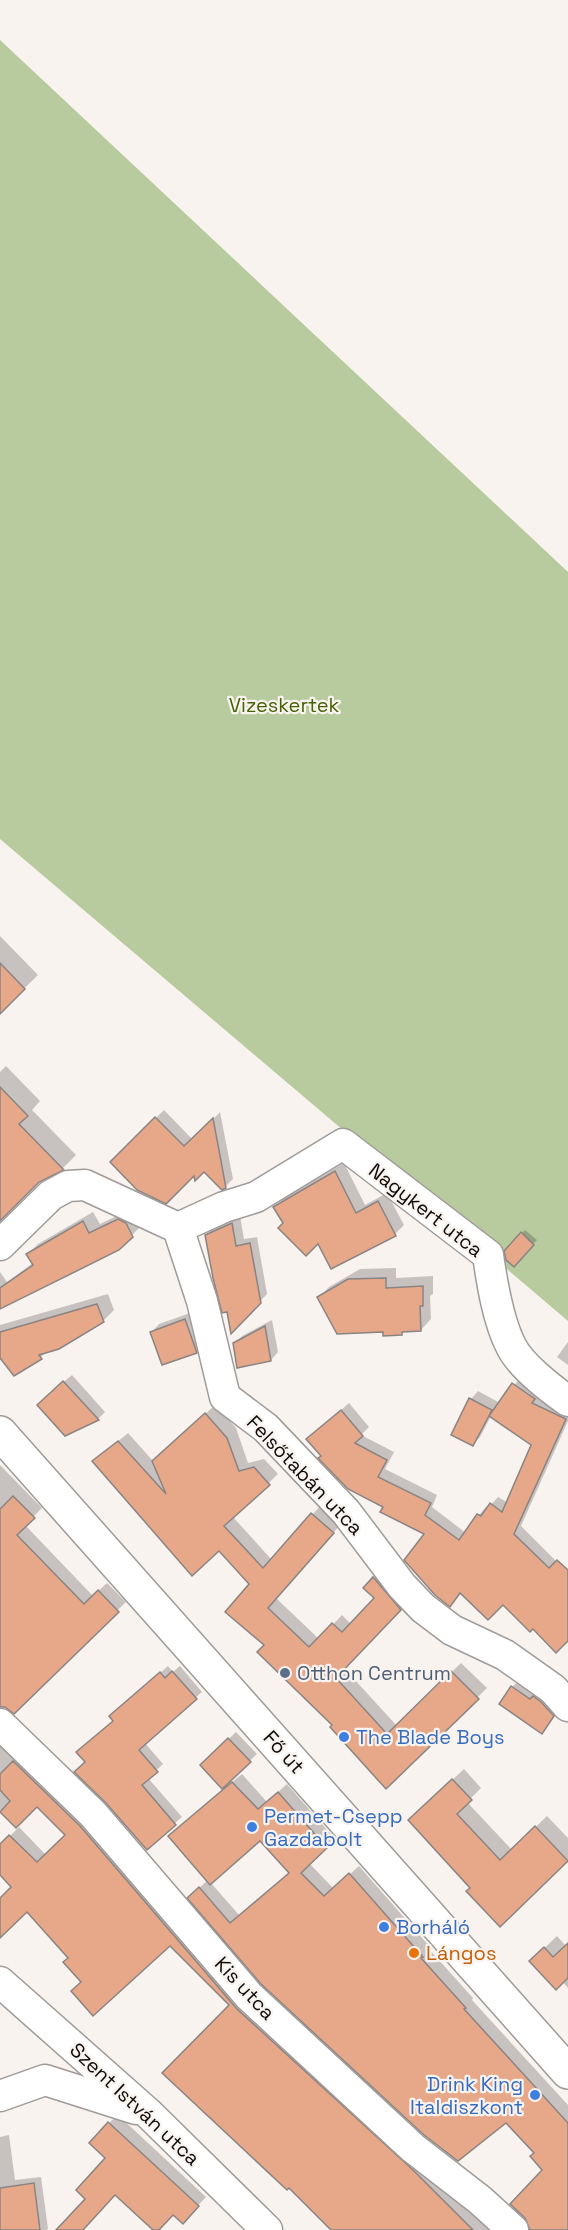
<svg xmlns="http://www.w3.org/2000/svg" width="568" height="2230" font-family="'Space Grotesk',sans-serif">
<style>
.green{fill:#b7cb9e}
.shadow{fill:#0003;fill-rule:evenodd}
.building{fill:#e7a88a;stroke:#898482;stroke-width:1.5}
.lines{fill:none;stroke-linecap:round;stroke-linejoin:round}
.minor-casing{stroke:#a09b98;stroke-width:33}
.major-casing{stroke:#a09b98;stroke-width:36}
.minor{stroke:#fff;stroke-width:30}
.major{stroke:#fff;stroke-width:33}
.service-dot{fill:#5c6f8a;stroke:#f9f3f0;stroke-width:2}
.shop-dot{fill:#3f7fe0;stroke:#f9f3f0;stroke-width:2}
.food-dot{fill:#e8710a;stroke:#f9f3f0;stroke-width:2}
.labels{text-anchor:middle;stroke-width:4.5;stroke-linejoin:round;paint-order:stroke}
.park-label{font-size:20px;fill:#446103;stroke:#f9f3f0}
.street-label{font-size:20px;fill:#0d0b0a;stroke:#f9f3f0}
.service-label{font-size:20px;fill:#4e5e75;stroke:#f9f3f0;text-anchor:start}
.shop-label{font-size:20px;fill:#366cbe;stroke:#f9f3f0;text-anchor:start}
.food-label{font-size:20px;fill:#c56008;stroke:#f9f3f0;text-anchor:start}
</style>
<rect width="100%" height="100%" fill="#f9f3f0"/>
<polygon class="green" points="0,40 568,572 568,1321 0,839"/>
<g class="shadow">
<polygon points="0,936 38,975 0,1012"/>
<polygon points="6,1066 40,1101 32,1110 76,1155 63,1168 38,1181 0,1219 0,1072"/>
<polygon points="164,1110 193,1140 220,1112 233,1179 225,1187 204,1170 195,1173 112,1162"/>
<polygon points="344,1163 365,1205 387,1193 404,1225 395,1234 319,1241 285,1223 275,1207 284,1198"/>
<polygon points="129,1210 142,1225 118,1249 0,1307 0,1272 7,1282 33,1263 28,1254 38,1244 93,1212 100,1224"/>
<polygon points="240,1216 244,1239 257,1237 267,1294 232,1331 228,1310 207,1235 214,1227"/>
<polygon points="525,1230 537,1240 514,1265 506,1251"/>
<polygon points="396,1268 396,1278 433,1276 433,1294 430,1296 431,1319 421,1330 405,1330 402,1334 385,1330 318,1298 329,1287 360,1269"/>
<polygon points="108,1294 114,1310 103,1321 48,1350 41,1357 14,1374 0,1356 0,1325"/>
<polygon points="193,1312 203,1344 196,1352 152,1332 159,1324"/>
<polygon points="272,1320 278,1352 271,1360 234,1344 242,1336"/>
<polygon points="568,1342 568,1365 557,1357"/>
<polygon points="72,1375 105,1412 98,1419 46,1397"/>
<polygon points="521,1377 568,1409 568,1421 521,1526 568,1573 568,1639 533,1627 503,1603 461,1592 450,1605 426,1533 385,1506 323,1456 316,1432 349,1403 369,1427 361,1435 394,1452 385,1469 437,1495 432,1507 466,1533 479,1515 486,1507 488,1508 498,1497 508,1503 533,1445 491,1416 480,1437 473,1444 471,1399 478,1391 500,1403"/>
<polygon points="215,1405 236,1428 248,1463 264,1459 278,1474 233,1517 272,1560 321,1505 342,1523 276,1598 319,1639 342,1615 351,1624 376,1598 365,1588 383,1569 409,1600 344,1668 397,1726 461,1663 487,1688 386,1787 266,1645 251,1584 219,1549 94,1461 128,1433 154,1462"/>
<polygon points="0,1465 42,1508 25,1525 93,1596 107,1583 126,1602 14,1712 4,1706 0,1706"/>
<polygon points="168,1666 173,1672 180,1666 202,1692 145,1743 163,1764 148,1778 182,1817 147,1848 87,1762 115,1721 118,1710"/>
<polygon points="520,1680 561,1708 542,1732 512,1687"/>
<polygon points="0,1731 505,2230 334,2230 231,2005 170,1944 83,1981 69,1958 27,1910 0,1932 0,1899 13,1887 0,1873 0,1846 19,1827 46,1855 67,1835 37,1805 16,1826 0,1810"/>
<path d="M236,1732L257,1754L223,1786L225,1788L242,1774L267,1802L287,1784L334,1838L309,1863L334,1889L359,1866L430,1947L429,1949L473,1998L472,2000L568,2105V2230H531L544,2170L536,2152L506,2121L425,2134L198,1889L208,1880L170,1836L224,1789L202,1765ZM261,1838L290,1872L240,1916L210,1882Z"/>
<polygon points="464,1769 481,1788 467,1802 512,1850 547,1816 568,1838 568,1860 500,1925 472,1888 421,1809"/>
<polygon points="557,1936 566,1946 568,1944 568,1988 562,1981 531,1961"/>
<polygon points="118,2115 206,2197 191,2213 173,2213 157,2230 155,2230 116,2194 82,2230 58,2230 87,2199 108,2158 109,2123"/>
<polygon points="9,2135 15,2180 41,2177 48,2229 46,2230 0,2230 0,2137"/>
</g>
<g class="building">
<polygon points="0,963 25,989 0,1014"/>
<polygon points="0,1087 28,1116 19,1124 64,1170 39,1182 0,1221"/>
<polygon points="155,1117 184,1146 213,1118 226,1188 222,1190 204,1172 195,1181 194,1176 166,1204 137,1190 110,1162"/>
<polygon points="335,1171 356,1213 378,1201 396,1236 331,1269 318,1244 306,1256 278,1228 283,1223 273,1207"/>
<polygon points="118,1219 126,1223 133,1237 119,1250 0,1309 0,1288 33,1265 26,1254 83,1221 89,1233"/>
<polygon points="232,1223 236,1246 250,1243 261,1303 231,1334 227,1312 222,1313 213,1278 205,1235"/>
<polygon points="521,1232 534,1245 514,1267 506,1260 504,1251"/>
<polygon points="386,1278 386,1288 423,1286 423,1306 420,1306 421,1331 402,1332 402,1335 383,1336 383,1332 337,1334 317,1297 348,1279"/>
<polygon points="97,1304 104,1322 59,1349 39,1355 42,1359 14,1376 0,1358 0,1332"/>
<polygon points="185,1319 197,1353 162,1365 150,1332"/>
<polygon points="265,1326 271,1361 237,1368 233,1343"/>
<polygon points="63,1381 99,1420 65,1436 37,1405"/>
<polygon points="512,1383 535,1399 532,1403 566,1419 514,1534 549,1568 557,1560 568,1570 568,1641 556,1653 533,1629 530,1632 503,1605 488,1620 460,1593 450,1607 435,1595 404,1560 424,1534 380,1512 383,1507 348,1489 318,1458 321,1456 306,1439 341,1410 363,1436 355,1443 387,1460 378,1477 431,1503 425,1515 459,1540 477,1514 481,1516 490,1503 502,1512 531,1445 489,1416"/>
<polygon points="469,1398 492,1410 473,1446 451,1435"/>
<polygon points="205,1413 227,1438 239,1471 254,1467 270,1485 224,1526 263,1568 311,1513 334,1533 268,1608 309,1647 332,1623 342,1632 374,1598 363,1588 373,1577 401,1610 336,1678 387,1734 451,1671 479,1699 386,1789 330,1727 332,1725 257,1652 264,1645 225,1612 249,1584 219,1551 192,1576 92,1461 118,1441 166,1494 152,1461"/>
<polygon points="13,1496 35,1518 17,1535 84,1604 98,1590 119,1612 14,1714 5,1707 0,1707 0,1509"/>
<polygon points="172,1671 197,1699 139,1750 158,1772 142,1785 176,1825 147,1850 106,1803 74,1772 85,1762 76,1752 113,1721 109,1716 160,1672 165,1678"/>
<polygon points="511,1686 530,1699 533,1696 541,1702 554,1716 542,1734 499,1704"/>
<polygon points="228,1738 251,1762 222,1789 200,1765"/>
<polygon points="13,1761 80,1826 237,2009 412,2169 473,2230 331,2230 289,2188 287,2190 162,2073 229,2005 170,1946 93,2016 71,1991 81,1982 63,1962 68,1958 27,1912 0,1938 0,1898 11,1887 0,1875 0,1844 9,1835 37,1862 65,1835 37,1807 16,1828 0,1812 10,1801 0,1790 0,1774"/>
<polygon points="452,1779 472,1800 457,1814 500,1860 535,1826 568,1861 500,1927 466,1891 470,1888 408,1820"/>
<polygon points="232,1782 258,1809 278,1792 327,1848 301,1873 324,1896 349,1873 423,1957 421,1958 466,2008 464,2009 568,2123 568,2230 530,2230 525,2218 510,2204 542,2170 530,2156 534,2153 506,2123 458,2161 424,2135 261,1984 187,1898 199,1887 230,1923 289,1873 260,1841 210,1885 168,1836"/>
<polygon points="568,1943 568,1978 556,1990 529,1961 544,1947 553,1957"/>
<polygon points="108,2122 199,2206 183,2224 173,2215 159,2230 153,2230 115,2195 83,2230 56,2230 85,2199 76,2190 105,2158 89,2143"/>
<polygon points="34,2183 40,2230 0,2230 0,2188"/>
</g>
<g class="lines">
<g class="minor-casing">
<g id="minor">
<path d="M178,1228L224,1207L256,1197L343,1144L488,1255C492,1283 498,1321 511,1346C520,1365 551,1389 568,1401"/>
<polyline points="0,1245 51,1195 68,1186 85,1185 178,1228 202,1301 225,1397 266,1428 346,1512 402,1586 423,1608 452,1630 505,1655 553,1689 568,1706"/>
<polyline points="0,1724 93,1814 249,1996 413,2148 480,2200 513,2230"/>
<polyline points="0,1982 148,2113 267,2230"/>
<polyline points="0,2096 45,2080 136,2109"/>
</g>
</g>
<g class="major-casing">
<polyline id="major" points="0,1433 568,2072"/>
</g>
<use href="#minor" class="minor"/>
<use href="#major" class="major"/>
</g>
<circle class="service-dot" cx="285" cy="1673" r="6"/>
<g class="shop-dot">
<circle cx="344" cy="1737" r="6"/>
<circle cx="252" cy="1827" r="6"/>
<circle cx="384" cy="1927" r="6"/>
<circle cx="535" cy="2095" r="6"/>
</g>
<circle class="food-dot" cx="414" cy="1953" r="6"/>
<g class="labels">
<g class="park-label">
<text x="284" y="712">Vizeskertek</text>
</g>
<g class="street-label">
<text transform="translate(426 1210) rotate(38)" y="7">Nagykert utca</text>
<text transform="translate(305 1475) rotate(46)" y="7">Felsőtabán utca</text>
<text transform="translate(284 1752) rotate(48)" y="7">Fő út</text>
<text transform="translate(245 1988) rotate(47)" y="7">Kis utca</text>
<text transform="translate(135 2104) rotate(43)" y="7">Szent István utca</text>
</g>
<g class="service-label">
<text x="297" y="1680">Otthon Centrum</text>
</g>
<g class="shop-label">
<text x="356" y="1744">The Blade Boys</text>
<text x="264" y="1823">Permet-Csepp<tspan x="264" dy="23">Gazdabolt</tspan></text>
<text x="396" y="1934">Borháló</text>
<text x="523" y="2091" text-anchor="end">Drink King<tspan x="523" dy="23">Italdiszkont</tspan></text>
</g>
<g class="food-label">
<text x="426" y="1960">Lángos</text>
</g>
</g>
</svg>
